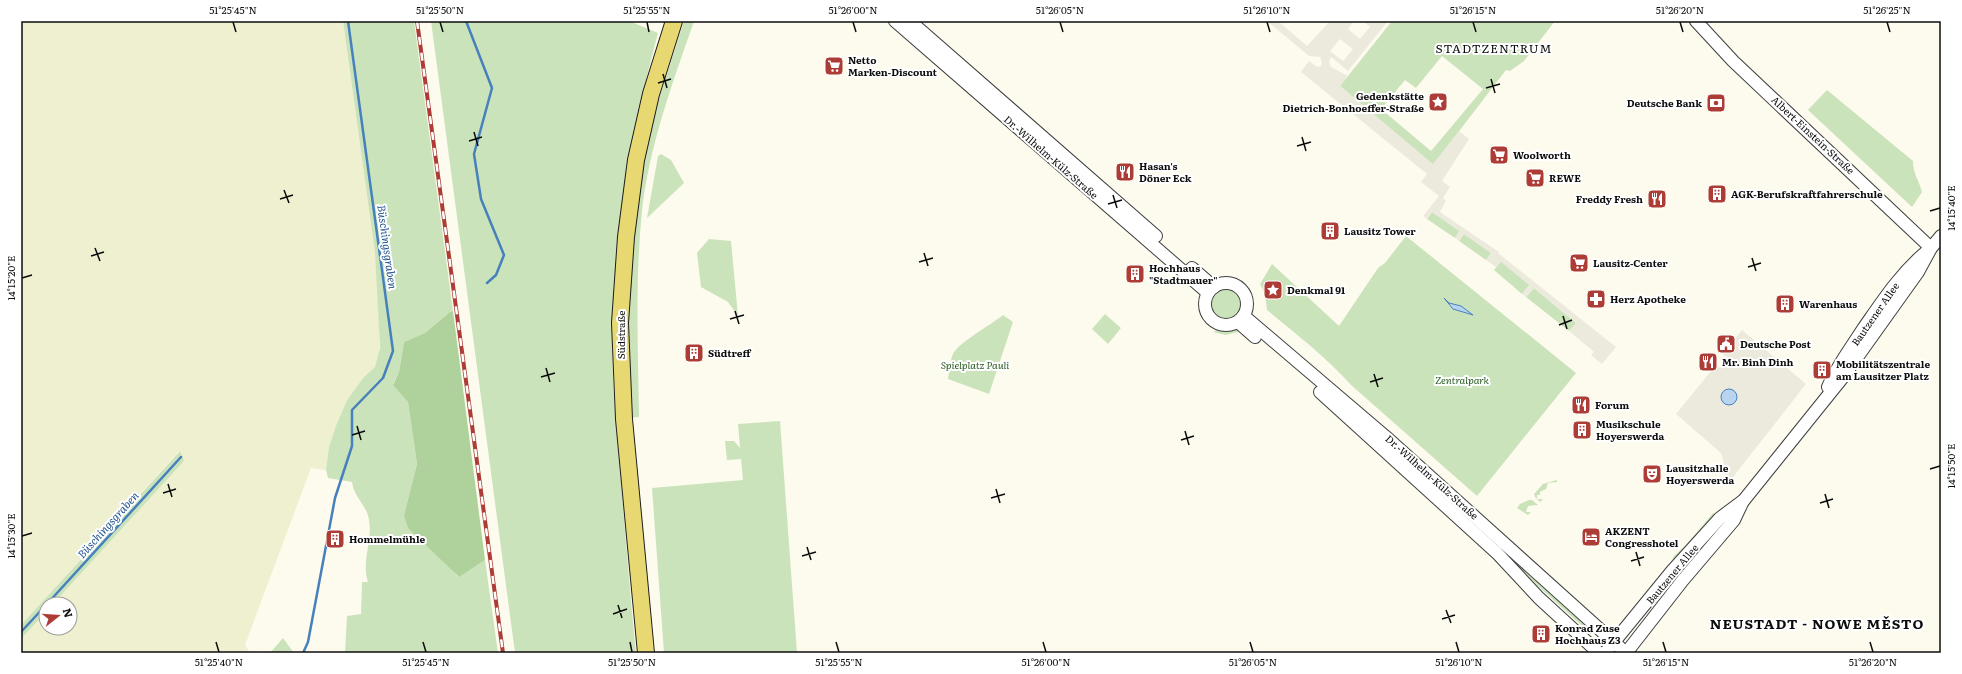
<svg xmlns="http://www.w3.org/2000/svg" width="1962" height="674" font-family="Literata,serif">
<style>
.farmland{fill:#eff0d0}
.green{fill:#cbe3bb;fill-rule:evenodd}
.forest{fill:#afd29c}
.plaza{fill:#eceadd;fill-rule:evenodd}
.water{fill:#b8d4ef;stroke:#4781bd}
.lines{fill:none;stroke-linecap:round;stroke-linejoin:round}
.stream{stroke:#4781bd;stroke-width:2.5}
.minor-casing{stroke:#3f3f3f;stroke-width:14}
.major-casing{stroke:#1d1d1d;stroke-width:18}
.minor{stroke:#fff;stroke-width:12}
.major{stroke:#e8d872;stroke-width:16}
.rail-casing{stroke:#ac3c35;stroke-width:4}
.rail{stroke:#fff;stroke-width:2.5;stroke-dasharray:8;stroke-linecap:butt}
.ticks{fill:none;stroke:#0c0c0c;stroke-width:1.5}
.labels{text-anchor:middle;stroke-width:4;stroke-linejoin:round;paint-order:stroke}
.poi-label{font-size:10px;font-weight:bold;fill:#0c0c0c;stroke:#fff;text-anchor:start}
.street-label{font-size:10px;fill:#0c0c0c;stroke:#fff}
.park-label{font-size:10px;font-style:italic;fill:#2a5c24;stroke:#fff}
.water-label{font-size:11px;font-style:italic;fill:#24558f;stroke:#fff}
.quarter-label{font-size:12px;letter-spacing:1px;fill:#0c0c0c;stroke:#fff}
.district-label{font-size:14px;font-weight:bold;letter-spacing:1px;fill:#0c0c0c;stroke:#fff}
.neatline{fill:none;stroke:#0c0c0c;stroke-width:1.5}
.ticks-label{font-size:10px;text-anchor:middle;fill:#0c0c0c}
</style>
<rect width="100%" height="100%" fill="#fdfbed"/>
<polygon class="farmland" points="21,21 343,21 375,253 380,323 379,359 375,367 364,377 347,400 329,447 326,470 311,468 245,645 250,653 21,653 21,639 46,612 46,628 70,628 70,604 53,604 184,461 179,451 21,625"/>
<g class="green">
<path d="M343,21H414L453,311L450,312L425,333L404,342L399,372L393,384L408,402L417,464L404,515L458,577L485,560L498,653H345L347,616L361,614L362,582H368C361,561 373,541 369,520C367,505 354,498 352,482L328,478L326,470L329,447L336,426L347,400L364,377L375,367L380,348L375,253Z"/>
<path d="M431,21H629L658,33C632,129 615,225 613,324C611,376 616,429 621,481C626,538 630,596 636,653H515Z"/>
<path d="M684,21H694C673,82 649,146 642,211C635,279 638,348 639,417L630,418L628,358V284L644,155L657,105Z"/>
<path d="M1392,21H1555L1524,61L1510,71L1506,70L1433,165L1340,86ZM1442,56L1483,89L1431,151L1381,109L1405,80L1416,88Z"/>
<path d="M1827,90L1913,161C1913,174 1919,180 1922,192L1912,207L1808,110Z"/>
<polygon points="661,154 671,160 684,183 647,218 658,156"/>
<polygon points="1432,212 1460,231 1455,238 1427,219"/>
<polygon points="1464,234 1491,253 1486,260 1459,241"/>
<path d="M1406,236L1576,373L1477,496L1351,385C1326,357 1296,334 1267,310L1265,294L1260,284L1272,264L1339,326L1378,268L1385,263Z"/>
<polygon points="709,239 731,241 738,316 728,302 701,287 697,253"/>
<polygon points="1501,261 1530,285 1522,294 1494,270"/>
<polygon points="1534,288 1576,323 1569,331 1526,297"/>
<circle cx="1226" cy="305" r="15"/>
<polygon points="1105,314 1121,328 1108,344 1092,329"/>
<path d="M1003,315L1013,322L989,394L948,379C949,371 950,361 953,354C959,342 991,325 1003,315Z"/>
<polygon points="1234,327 1241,331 1226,335 1213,332 1221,328"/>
<polygon points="780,421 797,653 664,653 652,488 743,480 741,459 727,460 725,441 734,441 740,448 738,424"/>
<polygon points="180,451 184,461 53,604 46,604 46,612 21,639 21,625"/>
<polygon points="1557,480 1557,482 1548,483 1546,489 1540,492 1540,495 1537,495 1537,499 1543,499 1540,502 1535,497 1534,494 1543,484"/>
<polygon points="1529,500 1532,500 1538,505 1528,506 1526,512 1531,512 1528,515 1517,508 1520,504"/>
<polygon points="1713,513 1716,515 1673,563 1671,562 1674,556 1686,545"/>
<polygon points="1471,520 1592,629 1590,633 1528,577"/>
<polygon points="283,638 294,653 270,653"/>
</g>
<polygon class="forest" points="453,311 485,560 459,577 408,528 404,515 417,464 408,402 393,385 399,372 404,342 425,333 450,312"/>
<g class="plaza">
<path d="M1267,21H1278L1307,46L1330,21H1354L1348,29L1360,39L1370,27L1363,21H1388L1348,71L1331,57L1329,62L1331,67L1348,76L1340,86L1433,164L1459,131L1469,139L1442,181L1450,187L1443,198L1446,201L1440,212L1499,252L1498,253L1616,347L1602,364L1591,355L1594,352L1569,331L1576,323L1575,322L1534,288L1526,297L1522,294L1529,285L1501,262L1496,267L1486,260L1491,253L1464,234L1459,241L1455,238L1459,231L1432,212L1427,219L1423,216L1439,196L1421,182L1427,174L1301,72L1309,61L1317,67L1321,66L1322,62L1320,57L1309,56ZM1340,39L1353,49L1343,61L1330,51Z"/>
<polygon points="1742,330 1806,384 1726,486 1725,467 1721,453 1676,414 1716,365 1721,369 1729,359 1723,354"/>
</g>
<g class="water">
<polygon points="1444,298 1449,303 1461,306 1473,315 1453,309"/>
<circle cx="1729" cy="397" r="8"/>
</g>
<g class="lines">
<g class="stream">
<polyline points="466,21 492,88 474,154 481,199 504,255 496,275 487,283"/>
<polyline points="47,604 181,457"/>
<polyline points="21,632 46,605"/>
<polyline points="303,653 308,642 335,498 352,446 352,410 383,378 393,351 348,21"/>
</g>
<g class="minor-casing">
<g id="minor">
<polyline points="895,21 1208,293"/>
<polyline points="910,21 1156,236"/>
<polyline points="1696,21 1733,61 1931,248"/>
<polyline points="1192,268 1214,287"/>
<circle cx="1226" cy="304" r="21"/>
<polyline points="1244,316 1386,437 1626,653"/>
<polyline points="1238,322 1255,337"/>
<path d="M1828,387C1837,366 1851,348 1863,329C1882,302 1900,274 1926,252"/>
<polyline points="1320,392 1497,553 1539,598 1599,653"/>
<polyline points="1605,653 1672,571 1720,518 1744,500 1843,377 1918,272 1931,248 1941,236"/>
<polyline points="1626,653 1683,580 1734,520 1743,501"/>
</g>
</g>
<g class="major-casing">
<polyline id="major" points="646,653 624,419 620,323 626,237 636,160 651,94 674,21"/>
</g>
<use href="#minor" class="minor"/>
<use href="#major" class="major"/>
<g class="rail-casing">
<polyline id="rail" points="417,21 503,653"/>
</g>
<use href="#rail" class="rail"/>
</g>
<path class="ticks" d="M233,22L236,32M440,22L443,32M647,22L649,32M853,22L856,32M1060,22L1063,32M1267,22L1270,32M1473,22L1476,32M1680,22L1683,32M1887,22L1890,32M663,74L667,88M1491,79L1495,93M658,83L671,79M1486,88L1500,84M474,132L478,146M1302,137L1306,151M469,141L482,137M1297,146L1311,142M284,190L289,203M1113,195L1117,208M280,199L293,195M1108,204L1122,200M1930,211L1940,208M95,248L100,261M924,253L928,266M91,256L104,252M1752,258L1756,271M919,262L933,258M1748,267L1761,263M22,278L32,275M735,311L739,324M1563,316L1567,329M730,319L744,315M1559,325L1572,320M546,368L550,382M1374,374L1378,387M541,377L555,373M1370,382L1383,378M357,426L361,440M1185,431L1189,445M352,435L365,431M1181,440L1194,436M1930,469L1940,466M168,484L172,497M996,489L1000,503M163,493L176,489M1825,494L1829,508M991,498L1005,494M1820,503L1833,499M22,536L32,533M807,547L811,560M1636,552L1640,566M802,556L816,552M1631,561L1644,557M618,605L622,618M1446,610L1451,623M613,614L627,609M1442,619L1455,615M216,642L219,652M423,642L426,652M630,642L632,652M836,642L839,652M1043,642L1046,652M1250,642L1253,652M1456,642L1459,652M1663,642L1666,652M1870,642L1873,652"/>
<defs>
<g id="supermarket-square" transform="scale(1)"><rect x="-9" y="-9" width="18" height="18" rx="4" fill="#ac3c35" stroke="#fff"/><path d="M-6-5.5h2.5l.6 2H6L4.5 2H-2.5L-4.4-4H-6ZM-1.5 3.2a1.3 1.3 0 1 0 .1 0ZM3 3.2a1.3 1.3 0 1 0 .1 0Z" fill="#fff"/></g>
<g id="sight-square" transform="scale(1)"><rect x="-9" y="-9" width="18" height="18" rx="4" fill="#ac3c35" stroke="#fff"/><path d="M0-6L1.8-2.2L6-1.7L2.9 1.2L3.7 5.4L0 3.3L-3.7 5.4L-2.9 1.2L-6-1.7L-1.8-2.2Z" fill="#fff"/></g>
<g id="bank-square" transform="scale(1)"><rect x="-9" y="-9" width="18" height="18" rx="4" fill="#ac3c35" stroke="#fff"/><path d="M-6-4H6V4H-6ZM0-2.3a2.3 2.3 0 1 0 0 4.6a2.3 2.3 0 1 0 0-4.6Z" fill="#fff"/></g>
<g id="restaurant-square" transform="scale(1)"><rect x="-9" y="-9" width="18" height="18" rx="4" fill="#ac3c35" stroke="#fff"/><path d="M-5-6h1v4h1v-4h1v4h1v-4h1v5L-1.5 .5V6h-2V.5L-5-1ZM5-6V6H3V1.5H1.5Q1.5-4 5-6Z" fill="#fff"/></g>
<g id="building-square" transform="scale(1)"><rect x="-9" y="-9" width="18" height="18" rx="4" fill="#ac3c35" stroke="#fff"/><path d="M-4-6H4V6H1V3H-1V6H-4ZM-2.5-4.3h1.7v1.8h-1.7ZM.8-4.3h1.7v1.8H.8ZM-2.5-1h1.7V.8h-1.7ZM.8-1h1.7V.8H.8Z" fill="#fff"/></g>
<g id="pharmacy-square" transform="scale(1)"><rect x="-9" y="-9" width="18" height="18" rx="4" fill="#ac3c35" stroke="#fff"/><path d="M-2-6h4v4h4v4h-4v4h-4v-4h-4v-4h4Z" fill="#fff"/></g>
<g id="civic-square" transform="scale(1)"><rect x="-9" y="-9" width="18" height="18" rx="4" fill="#ac3c35" stroke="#fff"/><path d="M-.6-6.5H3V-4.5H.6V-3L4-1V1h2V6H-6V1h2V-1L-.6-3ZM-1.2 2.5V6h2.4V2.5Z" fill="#fff"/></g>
<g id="theatre-square" transform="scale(1)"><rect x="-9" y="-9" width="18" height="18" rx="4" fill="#ac3c35" stroke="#fff"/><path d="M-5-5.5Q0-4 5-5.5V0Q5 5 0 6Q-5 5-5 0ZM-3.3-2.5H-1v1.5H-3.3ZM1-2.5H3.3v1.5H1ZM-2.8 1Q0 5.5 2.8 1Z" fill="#fff"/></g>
<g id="hotel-square" transform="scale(1)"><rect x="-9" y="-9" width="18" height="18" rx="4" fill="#ac3c35" stroke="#fff"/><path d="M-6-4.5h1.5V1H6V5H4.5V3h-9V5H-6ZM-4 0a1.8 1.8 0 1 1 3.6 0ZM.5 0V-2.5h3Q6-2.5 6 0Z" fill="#fff"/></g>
</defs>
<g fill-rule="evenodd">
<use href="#supermarket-square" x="834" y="66"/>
<use href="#sight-square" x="1438" y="102"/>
<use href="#bank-square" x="1716" y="103"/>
<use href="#supermarket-square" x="1499" y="155"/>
<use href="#restaurant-square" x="1125" y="172"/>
<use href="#supermarket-square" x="1535" y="178"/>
<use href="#building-square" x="1717" y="194"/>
<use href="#restaurant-square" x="1657" y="199"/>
<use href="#building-square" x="1330" y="231"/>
<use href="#supermarket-square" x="1579" y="263"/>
<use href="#building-square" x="1135" y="274"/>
<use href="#sight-square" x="1273" y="290"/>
<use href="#pharmacy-square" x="1596" y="299"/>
<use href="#building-square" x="1785" y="304"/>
<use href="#civic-square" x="1726" y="344"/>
<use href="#building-square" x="694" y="353"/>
<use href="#restaurant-square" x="1708" y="362"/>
<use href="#building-square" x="1822" y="370"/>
<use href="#restaurant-square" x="1581" y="405"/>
<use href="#building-square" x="1582" y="430"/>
<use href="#theatre-square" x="1652" y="474"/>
<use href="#hotel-square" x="1591" y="537"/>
<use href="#building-square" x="335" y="539"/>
<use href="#building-square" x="1541" y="634"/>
</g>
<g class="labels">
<g class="poi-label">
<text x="848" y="64">Netto<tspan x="848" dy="12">Marken-Discount</tspan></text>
<text x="1424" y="100" text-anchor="end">Gedenkstätte<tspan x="1424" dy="12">Dietrich-Bonhoeffer-Straße</tspan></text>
<text x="1702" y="107" text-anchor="end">Deutsche Bank</text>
<text x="1513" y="159">Woolworth</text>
<text x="1139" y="170">Hasan's<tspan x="1139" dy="12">Döner Eck</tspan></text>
<text x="1549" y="182">REWE</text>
<text x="1731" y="198">AGK-Berufskraftfahrerschule</text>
<text x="1643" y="203" text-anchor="end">Freddy Fresh</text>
<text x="1344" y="235">Lausitz Tower</text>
<text x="1593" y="267">Lausitz-Center</text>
<text x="1149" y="272">Hochhaus<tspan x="1149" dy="12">"Stadtmauer"</tspan></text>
<text x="1287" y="294">Denkmal 91</text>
<text x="1610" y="303">Herz Apotheke</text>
<text x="1799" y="308">Warenhaus</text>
<text x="1740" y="348">Deutsche Post</text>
<text x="708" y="357">Südtreff</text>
<text x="1722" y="366">Mr. Binh Dinh</text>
<text x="1836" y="368">Mobilitätszentrale<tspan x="1836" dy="12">am Lausitzer Platz</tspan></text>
<text x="1595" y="409">Forum</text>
<text x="1596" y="428">Musikschule<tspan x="1596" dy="12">Hoyerswerda</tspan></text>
<text x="1666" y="472">Lausitzhalle<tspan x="1666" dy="12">Hoyerswerda</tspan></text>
<text x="1605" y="535">AKZENT<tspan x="1605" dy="12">Congresshotel</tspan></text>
<text x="349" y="543">Hommelmühle</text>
<text x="1555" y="632">Konrad Zuse<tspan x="1555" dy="12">Hochhaus Z3</tspan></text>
</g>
<g class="street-label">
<text transform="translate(1813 135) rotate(43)" y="4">Albert-Einstein-Straße</text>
<text transform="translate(1051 157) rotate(41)" y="4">Dr.-Wilhelm-Külz-Straße</text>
<text transform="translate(1875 314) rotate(-55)" y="4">Bautzener Allee</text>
<text transform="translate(621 335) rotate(-90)" y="4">Südstraße</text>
<text transform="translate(1432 477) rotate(42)" y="4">Dr.-Wilhelm-Külz-Straße</text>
<text transform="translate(1672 574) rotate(-50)" y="4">Bautzener Allee</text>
</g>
<g class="park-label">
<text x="975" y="369">Spielplatz Pauli</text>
<text x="1462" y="384">Zentralpark</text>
</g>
<g class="water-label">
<text transform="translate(387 247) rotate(82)" y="4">Büschingsgraben</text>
<text transform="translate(108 525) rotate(-48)" y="4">Büschingsgraben</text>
</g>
<g class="quarter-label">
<text x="1494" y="53">STADTZENTRUM</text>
</g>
<g class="district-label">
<text x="1817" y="629">NEUSTADT - NOWE MĚSTO</text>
</g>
</g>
<rect width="1962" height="674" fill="none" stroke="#ffffff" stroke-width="44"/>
<g transform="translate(58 616) rotate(73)"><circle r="19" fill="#ffffff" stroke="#9e9e9e"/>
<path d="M0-3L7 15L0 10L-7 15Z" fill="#ac3c35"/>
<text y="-6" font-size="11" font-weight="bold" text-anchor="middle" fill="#0c0c0c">N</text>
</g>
<rect x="22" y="22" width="1918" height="630" class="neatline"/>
<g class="ticks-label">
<text x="233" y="14">51°25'45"N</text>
<text x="440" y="14">51°25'50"N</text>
<text x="647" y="14">51°25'55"N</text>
<text x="853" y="14">51°26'00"N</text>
<text x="1060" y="14">51°26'05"N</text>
<text x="1267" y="14">51°26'10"N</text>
<text x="1473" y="14">51°26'15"N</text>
<text x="1680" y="14">51°26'20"N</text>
<text x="1887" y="14">51°26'25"N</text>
<text transform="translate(1951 208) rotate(-90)" y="4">14°15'40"E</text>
<text transform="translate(11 278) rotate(-90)" y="4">14°15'20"E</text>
<text transform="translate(1951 466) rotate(-90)" y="4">14°15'50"E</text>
<text transform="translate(11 536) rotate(-90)" y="4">14°15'30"E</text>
<text x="219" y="666">51°25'40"N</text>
<text x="426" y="666">51°25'45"N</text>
<text x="632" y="666">51°25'50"N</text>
<text x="839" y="666">51°25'55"N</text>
<text x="1046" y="666">51°26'00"N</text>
<text x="1253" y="666">51°26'05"N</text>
<text x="1459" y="666">51°26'10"N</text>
<text x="1666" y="666">51°26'15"N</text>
<text x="1873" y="666">51°26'20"N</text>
</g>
</svg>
